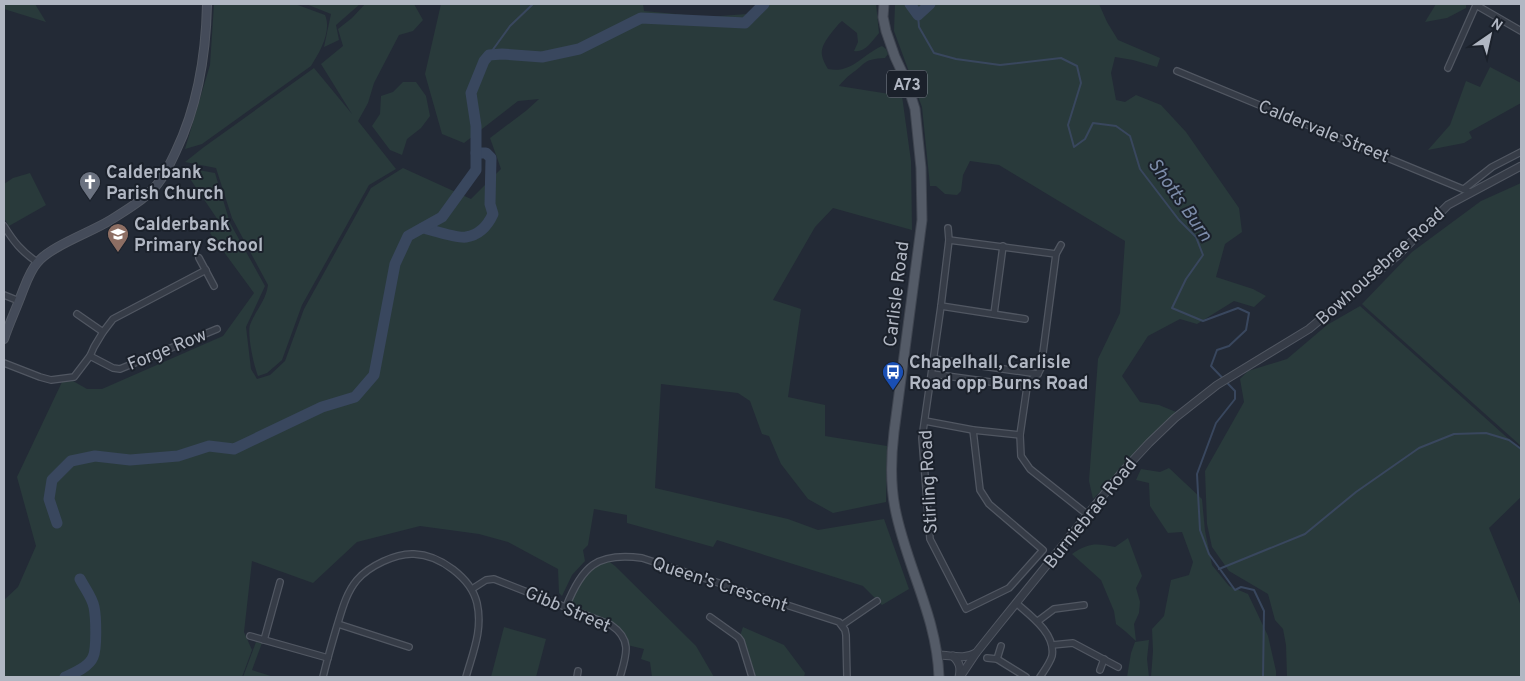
<svg xmlns="http://www.w3.org/2000/svg" width="1525" height="681" font-family="Overpass,sans-serif">
<style>
.green{fill:#293a3b}
.lines{fill:none;stroke-linecap:round;stroke-linejoin:round}
.stream{stroke:#39475e;stroke-width:2}
.river{stroke:#39475e;stroke-width:11}
.minor-casing{stroke:#515762;stroke-width:8}
.tertiary-casing{stroke:#515762;stroke-width:9}
.secondary-casing{stroke:#515762;stroke-width:10}
.primary-casing{stroke:#3f4550;stroke-width:11}
.minor{stroke:#363c47;stroke-width:5.5}
.tertiary{stroke:#363c47;stroke-width:7}
.secondary{stroke:#444b59;stroke-width:8}
.primary{stroke:#545b67;stroke-width:9}
.labels{text-anchor:middle;stroke-width:4;stroke-linejoin:round;paint-order:stroke}
.shield{fill:#1b212b;stroke:#848a95;stroke-width:1}
.shield-label{font-size:16px;font-weight:bold;fill:#b1b7c3}
.street-label{font-size:18px;fill:#b1b7c3;stroke:#1b212b}
.poi-label{font-size:18px;font-weight:bold;fill:#b1b7c3;stroke:#1b212b;text-anchor:start}
.water-label{font-size:19px;font-style:italic;fill:#7c8ca9;stroke:#1b212b}
</style>
<rect width="100%" height="100%" fill="#232a36"/>
<g class="green">
<polygon points="4,4 35,4 46,22 4,9"/>
<path d="M214,4H295L325,15C332,31 320,52 311,66L202,144L185,149L210,65Z"/>
<polygon points="306,4 360,4 336,25 339,40 324,47 331,14"/>
<path d="M365,4H414L423,20L413,31L399,35L374,83L368,103L358,121L396,169L369,185L302,305L282,360L267,373L258,376C254,366 247,335 250,325C255,311 266,301 268,285L232,218L216,168L185,162L204,147L314,68L352,114L321,64L343,46L338,29L352,18Z"/>
<path d="M441,4H643L644,11L707,17L747,14L757,4H876L879,33C872,41 865,53 854,51L858,42L857,33L842,21C837,25 833,31 829,36C819,50 820,55 828,69C851,74 862,55 882,46L886,49L888,54L885,58C863,59 867,63 851,74C846,78 843,81 839,86L902,96L911,161L912,230L833,208L815,227L773,300L801,309L788,397L825,405V436L887,446L886,502L833,513L808,499L781,464L769,436L762,434L750,401L738,393L661,384L655,488L788,519L818,530L884,519L909,589L882,605L863,586L717,540L713,547L627,523V515L594,509L588,545L583,550L585,561L572,575L562,596L559,593L558,569L508,542L479,534L420,526L357,542L313,583L252,561L244,632L252,650L242,677H4V600L18,587L36,546L17,477L62,382L73,381L87,389H102L223,336L254,293L210,233L220,223L182,167L215,173L230,223L265,286L246,327L251,369L257,379L270,375L285,361L304,309L371,188L403,168L471,199L501,169L490,138L527,110L539,99L518,101L464,143L442,134L425,74Z"/>
<polygon points="895,4 1099,4 1107,22 1118,40 1160,58 1157,67 1133,60 1115,57 1111,73 1116,100 1125,102 1136,95 1161,105 1186,132 1239,208 1242,232 1225,244 1216,277 1253,289 1266,296 1254,307 1234,301 1197,324 1180,319 1148,336 1122,376 1140,402 1159,405 1176,412 1093,499 1089,481 1098,359 1120,313 1125,241 999,165 970,161 963,175 961,191 957,195 945,194 936,186 930,186 922,107 894,31"/>
<polygon points="1436,4 1466,4 1466,8 1447,18 1425,22"/>
<polygon points="1490,67 1521,83 1521,103 1469,132 1472,138 1464,143 1428,150 1450,125 1466,81 1480,87"/>
<polygon points="403,82 416,82 426,96 430,116 421,128 407,139 402,155 390,150 372,126 380,114 381,96 393,92"/>
<polygon points="30,173 46,205 9,226 4,218 4,184 13,178"/>
<polygon points="1521,183 1521,446 1362,304 1412,252 1481,201"/>
<polygon points="1360,306 1521,450 1521,497 1489,528 1521,606 1521,677 1287,677 1286,645 1283,629 1275,620 1268,594 1229,571 1212,547 1207,524 1205,471 1244,402 1240,379 1248,371 1287,359 1327,325"/>
<polygon points="1169,468 1202,499 1205,531 1212,565 1229,586 1248,594 1268,636 1276,671 1276,677 1151,677 1153,651 1152,629 1164,616 1171,580 1189,575 1193,562 1182,532 1168,533 1150,506 1149,483 1136,480 1141,469 1160,472"/>
<path d="M1128,538L1142,576L1136,588L1140,602L1139,613L1134,624L1136,641L1125,631L1116,624L1114,611L1101,580L1072,554C1088,543 1096,543 1115,547Z"/>
<polygon points="607,560 615,566 696,646 714,677 652,677 650,662 641,659 644,649 627,645 622,633 568,606 577,585 591,567"/>
<polygon points="504,627 546,639 536,677 491,677"/>
<polygon points="743,627 784,645 805,673 804,677 756,677 745,643 740,636"/>
<polygon points="1149,640 1147,659 1149,677 1127,677 1131,653 1135,642"/>
<polygon points="256,642 262,643 252,670 274,677 243,677"/>
</g>
<g class="lines">
<g class="stream">
<polyline points="918,15 919,27 934,53 956,59 1000,65 1061,58 1077,66 1081,83 1068,125 1074,147 1085,139 1093,123 1116,126 1130,136 1140,169 1179,220 1196,237 1203,255 1186,279 1172,308 1203,321 1238,308 1249,313 1246,330 1229,346 1217,350 1211,366 1235,391 1235,399 1216,423 1197,474 1200,530 1209,554 1235,590 1241,587 1254,590 1264,611 1263,677"/>
<polyline points="489,55 510,26 533,4"/>
<polyline points="1219,569 1305,534 1356,492 1419,448 1454,434 1486,433 1509,440 1521,449"/>
</g>
<g class="river">
<polyline points="910,4 918,15 930,4"/>
<path d="M423,228C432,230 459,239 466,237C479,235 488,225 493,214L490,204L491,158L486,153H476"/>
<polyline points="57,523 49,499 52,480 71,461 95,456 130,460 178,456 209,446 234,449 322,407 355,397 374,375 395,264 408,236 442,217 476,170 476,126 471,93 484,61 489,55 502,54 542,57 579,49 641,18 745,23 764,4"/>
<path d="M65,677C74,673 89,667 93,657C97,649 96,616 94,607C92,597 84,587 80,579"/>
</g>
<g class="minor-casing">
<g id="minor">
<polyline points="1448,68 1476,5 1521,31"/>
<polyline points="1177,71 1470,192"/>
<polyline points="1464,189 1492,167 1521,152"/>
<path d="M4,226C14,242 21,251 37,262"/>
<polyline points="948,228 949,240 941,306 922,438 930,539 966,609 1009,588 1043,550 989,504 980,490 973,430"/>
<polyline points="949,240 1056,254"/>
<polyline points="1061,245 1056,254 1041,368 1038,374 1032,379 1027,387 1020,435 1021,456 1030,469 1088,515"/>
<polyline points="199,258 214,286"/>
<polyline points="4,295 19,301"/>
<polyline points="941,306 1025,319"/>
<polyline points="77,314 103,332"/>
<polyline points="994,314 1003,246"/>
<polyline points="90,356 113,368 120,369 217,329"/>
<polyline points="934,359 1038,374"/>
<polyline points="4,363 40,377 51,380 74,377 90,356 94,347 103,332 113,319 206,270"/>
<polyline points="932,374 1027,387"/>
<polyline points="925,421 973,430 1020,435"/>
<path d="M472,589L486,580L494,579L611,625C633,640 626,656 620,677"/>
<path d="M1016,603C1031,616 1056,634 1052,656C1050,663 1044,671 1040,677"/>
<path d="M566,607C582,566 597,552 642,558L839,622L845,630L846,635L847,677"/>
<polyline points="710,617 738,637 741,641 752,677"/>
<polyline points="1038,621 1054,609 1084,605"/>
<polyline points="338,624 409,647"/>
<polyline points="842,625 877,601"/>
<polyline points="250,636 328,658"/>
<polyline points="264,640 280,582"/>
<polyline points="1052,645 1073,643 1118,667"/>
<polyline points="987,658 997,659 1001,646"/>
<polyline points="997,659 1026,677"/>
<polyline points="1100,670 1104,659"/>
<path d="M323,677C327,660 332,643 337,626C342,610 346,593 357,580C369,566 396,553 414,554C440,555 471,578 477,603C483,630 473,652 466,677"/>
<polyline points="577,677 578,671"/>
</g>
</g>
<g class="tertiary-casing">
<g id="tertiary">
<path d="M938,655C951,655 964,660 976,653"/>
<path d="M953,656C960,663 961,668 959,677"/>
<polyline points="960,677 976,653 1000,623 1122,472 1149,443 1175,418 1217,385 1309,329 1398,255 1448,205 1521,166"/>
</g>
</g>
<g class="secondary-casing">
<path id="secondary" d="M4,339C9,324 16,309 22,293C26,283 30,271 37,263C49,247 91,232 109,221C125,211 142,201 155,187C164,177 170,164 176,151C198,105 206,55 207,4"/>
</g>
<g class="primary-casing">
<path id="primary" d="M884,4L883,17L886,31L895,57L907,83L915,109L921,168L922,220L894,432C891,457 890,482 895,508C906,566 937,616 939,677"/>
</g>
<use href="#minor" class="minor"/>
<use href="#tertiary" class="tertiary"/>
<use href="#secondary" class="secondary"/>
<use href="#primary" class="primary"/>
</g>
<defs>
<g id="church-pin" transform="scale(1.125)"><path d="M0 17L-7.5 6A9.5 9.5 0 1 1 7.5 6Z" fill="#6b7280" stroke="#1b212b"/><path d="M-1.2-6h2.4v3.5h3.3v2.4h-3.3V6h-2.4V-.1h-3.3v-2.4h3.3Z" fill="#fff"/></g>
<g id="school-pin" transform="scale(1.125)"><path d="M0 17L-7.5 6A9.5 9.5 0 1 1 7.5 6Z" fill="#8d6e63" stroke="#1b212b"/><path d="M0-5L7-2L0 1L-7-2ZM-4 1L0 2.5L4 1V4Q0 6-4 4Z" fill="#fff"/></g>
<g id="bus-pin" transform="scale(1.125)"><path d="M0 17L-7.5 6A9.5 9.5 0 1 1 7.5 6Z" fill="#1a4fb4" stroke="#1b212b"/><path d="M-5-6H5V4H4V6H2V4H-2V6H-4V4H-5ZM-3.5-4V0h7V-4ZM-3.5 1.2v1.5H-2V1.2ZM2 1.2v1.5H3.5V1.2Z" fill="#fff"/></g>
</defs>
<g fill-rule="evenodd">
<use href="#church-pin" x="90" y="182"/>
<use href="#school-pin" x="118" y="234"/>
<use href="#bus-pin" x="893" y="372"/>
</g>
<g class="labels">
<rect class="shield" x="887" y="70.5" width="40" height="27" rx="4"/>
<g class="shield-label">
<text x="907" y="90">A73</text>
</g>
<g class="street-label">
<text transform="translate(1324 131) rotate(22)" y="6">Caldervale Street</text>
<text transform="translate(1380 266) rotate(-42)" y="6">Bowhousebrae Road</text>
<text transform="translate(896 294) rotate(-83)" y="6">Carlisle Road</text>
<text transform="translate(167 349) rotate(-22)" y="6">Forge Row</text>
<text transform="translate(928 482) rotate(-93)" y="6">Stirling Road</text>
<text transform="translate(1090 513) rotate(-51)" y="6">Burniebrae Road</text>
<text transform="translate(720 584) rotate(18)" y="6">Queen's Crescent</text>
<text transform="translate(568 609) rotate(23)" y="6">Gibb Street</text>
</g>
<g class="poi-label">
<text x="106" y="178">Calderbank<tspan x="106" dy="21">Parish Church</tspan></text>
<text x="134" y="230">Calderbank<tspan x="134" dy="21">Primary School</tspan></text>
<text x="909" y="368">Chapelhall, Carlisle<tspan x="909" dy="21">Road opp Burns Road</tspan></text>
</g>
<g class="water-label">
<text transform="translate(1181 199) rotate(55)" y="7">Shotts Burn</text>
</g>
</g>
<rect width="1525" height="681" fill="none" stroke="#b1b7c3" stroke-width="10"/>
<g transform="translate(1490 35) rotate(34)" stroke="#1b212b" stroke-width="4" paint-order="stroke">
<path d="M0-4L9 19L0 12L-9 19Z" fill="#b1b7c3"/>
<text y="-8" font-size="14" font-weight="bold" text-anchor="middle" fill="#b1b7c3">N</text>
</g>
</svg>
